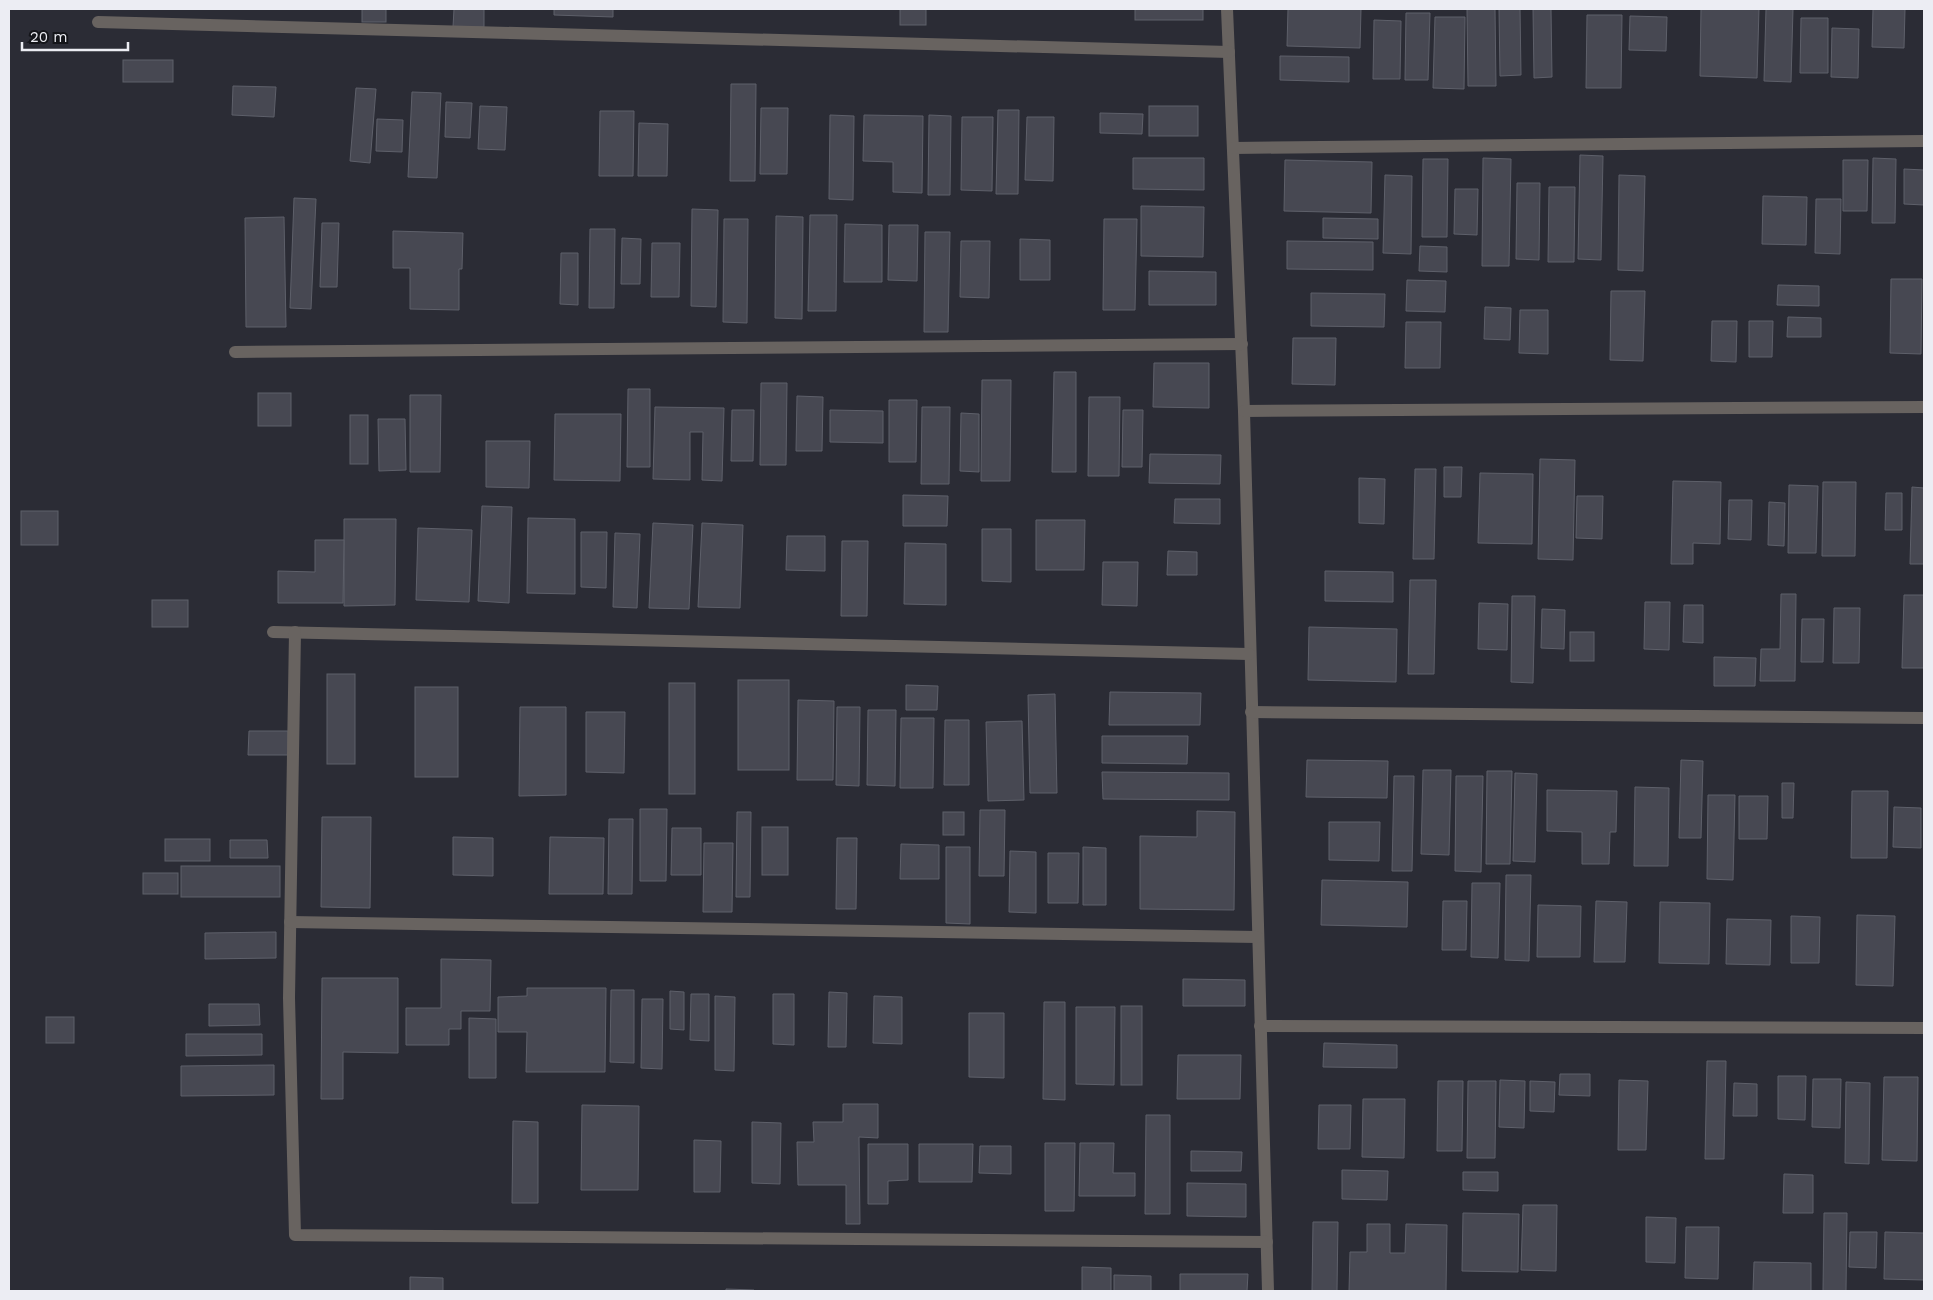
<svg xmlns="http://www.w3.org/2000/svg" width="1933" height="1300" font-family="'Work Sans',sans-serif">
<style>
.building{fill:#474852;stroke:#5e606a}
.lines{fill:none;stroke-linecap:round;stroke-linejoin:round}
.minor{stroke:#686360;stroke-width:12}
</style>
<rect width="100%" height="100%" fill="#2b2c35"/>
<g class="building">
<rect x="362" y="9" width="24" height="13"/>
<polygon points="454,9 484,9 484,27 453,27"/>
<polygon points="554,9 613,9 613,17 554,15"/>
<rect x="900" y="9" width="26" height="16"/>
<rect x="1135" y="9" width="68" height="11"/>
<polygon points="1288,9 1361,9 1360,48 1287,46"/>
<polygon points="1467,9 1495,9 1496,86 1468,86"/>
<polygon points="1499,9 1520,9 1521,75 1500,76"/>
<polygon points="1533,9 1551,9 1552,77 1534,78"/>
<polygon points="1701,9 1759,9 1757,78 1700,76"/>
<polygon points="1766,9 1793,9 1791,82 1764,81"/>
<polygon points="1873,9 1905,9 1904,48 1872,47"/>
<polygon points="1406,13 1430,13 1428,80 1405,80"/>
<polygon points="1587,15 1622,15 1621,88 1586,88"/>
<polygon points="1630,16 1667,17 1666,51 1629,50"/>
<polygon points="1435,17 1465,17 1464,89 1433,88"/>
<polygon points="1801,18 1828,18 1828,73 1800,73"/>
<polygon points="1374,20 1401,21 1400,79 1373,79"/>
<polygon points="1832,28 1859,29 1858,78 1831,77"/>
<polygon points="1280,56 1349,57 1349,82 1280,80"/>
<rect x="123" y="60" width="50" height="22"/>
<polygon points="731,84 756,84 755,181 730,181"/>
<polygon points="233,86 276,87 274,117 232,115"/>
<polygon points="356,88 376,89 370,163 350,161"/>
<polygon points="412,92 441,93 437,178 408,177"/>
<polygon points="446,102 472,103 470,138 445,137"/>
<polygon points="480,106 507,107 505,150 478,149"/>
<rect x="1149" y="106" width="49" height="30"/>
<polygon points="761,108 788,108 787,174 760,174"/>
<polygon points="998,110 1019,110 1018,194 996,194"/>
<polygon points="600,111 634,111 633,176 599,176"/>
<polygon points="1100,113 1143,114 1142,134 1100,133"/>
<polygon points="830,115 854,116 853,200 829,199"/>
<polygon points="864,115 923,116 922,193 893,192 893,162 863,161"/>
<polygon points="929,115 951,116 950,195 928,195"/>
<polygon points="962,117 993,117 992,191 961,190"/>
<polygon points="1027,117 1054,117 1053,181 1025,180"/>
<polygon points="377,119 403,120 402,152 376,151"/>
<polygon points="639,123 668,124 667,176 638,176"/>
<polygon points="1580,155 1603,156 1601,260 1578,259"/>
<polygon points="1133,158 1204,158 1204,190 1133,189"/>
<polygon points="1483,158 1511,159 1509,266 1482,266"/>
<polygon points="1873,158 1896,159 1895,223 1872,223"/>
<polygon points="1423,159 1448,159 1447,237 1422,237"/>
<polygon points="1285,160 1372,162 1371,213 1284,211"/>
<polygon points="1843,160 1868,160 1867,211 1843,211"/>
<polygon points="1904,169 1924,170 1924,205 1904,204"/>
<polygon points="1385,175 1412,176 1411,254 1383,253"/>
<polygon points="1619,175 1645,176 1643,271 1618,270"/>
<polygon points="1517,183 1540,183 1539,260 1516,259"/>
<polygon points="1549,187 1575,187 1574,262 1548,262"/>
<polygon points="1455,189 1478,189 1477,235 1454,234"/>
<polygon points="1763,196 1807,197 1806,245 1762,244"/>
<polygon points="294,198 316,199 311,309 290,308"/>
<polygon points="1816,199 1841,199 1840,254 1815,253"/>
<polygon points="1141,206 1204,207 1203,257 1141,256"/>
<polygon points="692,209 718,210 716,307 691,306"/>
<polygon points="810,215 837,215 836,311 808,311"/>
<polygon points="776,216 803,217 802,319 775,318"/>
<polygon points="284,217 286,327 246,327 245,218"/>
<polygon points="1323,218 1378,219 1378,239 1323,238"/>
<polygon points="724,219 748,219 747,323 723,322"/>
<polygon points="1104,219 1137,219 1135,310 1103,310"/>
<polygon points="322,223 339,223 337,287 320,287"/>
<polygon points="845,224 882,225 882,282 844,282"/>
<polygon points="889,225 918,225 917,281 888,280"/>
<polygon points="590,229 615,229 614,308 589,308"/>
<polygon points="393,231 463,233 462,269 459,269 459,310 410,309 410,268 393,268"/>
<polygon points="925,232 950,232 948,332 924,332"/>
<polygon points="622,238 641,239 640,284 621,284"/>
<polygon points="1020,239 1050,240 1050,280 1020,280"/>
<polygon points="961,241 990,241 989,298 960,297"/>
<polygon points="1287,241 1373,242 1373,270 1287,269"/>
<polygon points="652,243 680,243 679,297 651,297"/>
<polygon points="1420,246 1447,247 1447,272 1419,271"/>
<polygon points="561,253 578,253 578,305 560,304"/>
<polygon points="1149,271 1216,272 1216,305 1149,305"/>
<polygon points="1891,279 1922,279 1921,354 1890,353"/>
<polygon points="1407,280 1446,281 1445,312 1406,311"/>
<polygon points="1778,285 1819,286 1819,306 1777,305"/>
<polygon points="1611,291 1645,291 1643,361 1610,360"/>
<polygon points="1311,293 1385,294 1384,327 1311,326"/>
<polygon points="1485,307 1511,308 1510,340 1484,339"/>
<polygon points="1520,310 1548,310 1548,354 1519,353"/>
<polygon points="1788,317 1821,318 1821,337 1787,337"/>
<polygon points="1712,321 1737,321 1736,362 1711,361"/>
<polygon points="1749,321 1773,321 1772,357 1749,357"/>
<polygon points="1406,322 1441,322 1440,368 1405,368"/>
<polygon points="1293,338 1336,338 1335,385 1292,384"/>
<polygon points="1154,363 1209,363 1209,408 1153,407"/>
<polygon points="1054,372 1076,372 1076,472 1052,472"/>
<polygon points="982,380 1011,380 1010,481 981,481"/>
<polygon points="761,383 787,383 786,465 760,465"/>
<polygon points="628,389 650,389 650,467 627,467"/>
<rect x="258" y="393" width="33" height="33"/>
<polygon points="410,395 441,395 440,472 410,472"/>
<polygon points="797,396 823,397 822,451 796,451"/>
<polygon points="1089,397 1120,397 1119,476 1088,476"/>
<polygon points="889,400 917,400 916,462 889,462"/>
<polygon points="655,407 724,408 722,481 702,480 703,432 690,432 690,480 653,479"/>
<polygon points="922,407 950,407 949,484 921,484"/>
<polygon points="732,410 754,410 753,461 731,461"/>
<polygon points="830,410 883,411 883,443 830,442"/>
<polygon points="1123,410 1143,410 1142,467 1122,467"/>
<polygon points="961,413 979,414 979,472 960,471"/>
<polygon points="555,414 621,414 620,481 554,480"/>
<rect x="350" y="415" width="18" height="49"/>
<polygon points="378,419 405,419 406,470 379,471"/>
<polygon points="486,441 530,441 529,488 486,487"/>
<polygon points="1150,454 1221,455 1220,484 1149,483"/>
<polygon points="1540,459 1575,460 1573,560 1538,559"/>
<polygon points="1444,467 1462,467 1461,497 1444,497"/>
<polygon points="1415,469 1436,469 1434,559 1413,559"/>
<polygon points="1480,473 1533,474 1532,544 1478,543"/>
<polygon points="1359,478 1385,479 1384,524 1359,523"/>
<polygon points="1673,481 1721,482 1720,544 1693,543 1693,564 1671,564"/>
<polygon points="1823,482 1856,482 1855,556 1822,556"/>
<polygon points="1789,485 1818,486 1816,553 1788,553"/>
<polygon points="1912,487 1924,488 1924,564 1910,564"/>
<polygon points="1886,493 1902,493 1902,530 1885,530"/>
<polygon points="903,495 948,496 947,526 903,526"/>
<polygon points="1577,496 1603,496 1602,539 1576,538"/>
<polygon points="1175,499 1220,499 1220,524 1174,523"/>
<polygon points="1729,500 1752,500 1751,540 1728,539"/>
<polygon points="1769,502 1785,503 1784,546 1768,545"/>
<polygon points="482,506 512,507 509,603 478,601"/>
<rect x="21" y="511" width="37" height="34"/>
<polygon points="528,518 575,519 575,594 527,593"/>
<polygon points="344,519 396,519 395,605 344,606"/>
<polygon points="1036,520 1085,520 1084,570 1036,570"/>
<polygon points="653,523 693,525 689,609 649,608"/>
<polygon points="702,523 743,525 740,608 698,607"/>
<polygon points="418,528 472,530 469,602 416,600"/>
<polygon points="982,529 1011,529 1011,582 982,581"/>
<polygon points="581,532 607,532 606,588 581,587"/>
<polygon points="615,533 640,534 637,608 613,607"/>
<polygon points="787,536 825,536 825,571 786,570"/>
<polygon points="315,540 344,540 343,603 278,603 278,571 315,572"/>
<polygon points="842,541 868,541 867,616 841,616"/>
<polygon points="905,543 946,544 946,605 904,604"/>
<polygon points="1168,551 1197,552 1197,575 1167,575"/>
<polygon points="1103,562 1138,562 1137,606 1102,605"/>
<polygon points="1325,571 1393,572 1393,602 1325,601"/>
<polygon points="1410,580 1436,580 1434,674 1408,674"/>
<polygon points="1781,594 1796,594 1795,681 1760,681 1761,649 1780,649"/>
<polygon points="1904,595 1924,595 1924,668 1902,668"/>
<polygon points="1512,596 1535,596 1533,683 1511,682"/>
<rect x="152" y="600" width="36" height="27"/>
<polygon points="1645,602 1670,602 1669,650 1644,649"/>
<polygon points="1479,603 1508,604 1507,650 1478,649"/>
<polygon points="1684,605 1703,605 1703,643 1683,642"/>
<polygon points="1834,608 1860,608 1859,663 1833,663"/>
<polygon points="1542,609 1565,610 1564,649 1541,648"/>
<polygon points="1802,619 1824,619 1823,662 1801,662"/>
<polygon points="1309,627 1397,629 1396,682 1308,680"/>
<rect x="1570" y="632" width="24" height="29"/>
<polygon points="1714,657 1756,658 1755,686 1714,686"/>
<rect x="327" y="674" width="28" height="90"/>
<rect x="738" y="680" width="51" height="90"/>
<rect x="669" y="683" width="26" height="111"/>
<polygon points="906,685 938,686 937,710 906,710"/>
<rect x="415" y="687" width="43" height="90"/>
<polygon points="1110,692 1201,693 1200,725 1109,725"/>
<polygon points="1055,694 1057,793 1030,793 1028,695"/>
<polygon points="798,700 834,701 833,780 797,780"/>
<polygon points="520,707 566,707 566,795 519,796"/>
<polygon points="837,707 860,707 859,786 836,785"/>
<polygon points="868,710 896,710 895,786 867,785"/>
<polygon points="586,712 625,712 624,773 586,772"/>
<polygon points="901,718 934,718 933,788 900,788"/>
<polygon points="945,720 969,720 969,785 944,785"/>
<polygon points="1022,721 1024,800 988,801 986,722"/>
<polygon points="249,731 288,731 288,755 248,755"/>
<polygon points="1102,736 1188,736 1187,764 1102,763"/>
<polygon points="1307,760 1388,761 1387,798 1306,797"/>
<polygon points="1681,760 1703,761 1701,838 1679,838"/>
<polygon points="1423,770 1451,770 1449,855 1421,854"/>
<polygon points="1487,771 1512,771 1510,864 1486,864"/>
<polygon points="1102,772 1229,773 1229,800 1103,799"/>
<polygon points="1515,773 1537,774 1535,862 1513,861"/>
<polygon points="1394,776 1414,776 1412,871 1392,871"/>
<polygon points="1456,776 1483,776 1481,872 1455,871"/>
<polygon points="1782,783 1794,783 1793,818 1782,818"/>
<polygon points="1635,787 1669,788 1668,866 1634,866"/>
<polygon points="1547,790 1617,791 1616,832 1610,832 1609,864 1582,864 1582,832 1547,831"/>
<polygon points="1852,791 1888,791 1887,858 1851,858"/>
<polygon points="1708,795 1735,795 1733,880 1707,879"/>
<polygon points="1739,796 1768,796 1767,839 1739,839"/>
<polygon points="1894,807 1921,808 1921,848 1893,847"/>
<polygon points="640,809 667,809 666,881 640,881"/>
<polygon points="980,810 1005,810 1004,876 979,876"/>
<polygon points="1197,811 1235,812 1234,910 1140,909 1140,836 1197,837"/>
<polygon points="737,812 751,812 750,897 736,897"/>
<rect x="943" y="812" width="21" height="23"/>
<polygon points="322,817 371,817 370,908 321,907"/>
<polygon points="609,819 633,819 632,894 608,894"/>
<polygon points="1329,822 1380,822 1379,861 1329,860"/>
<rect x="762" y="827" width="26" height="48"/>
<polygon points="672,828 701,828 701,875 671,875"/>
<polygon points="453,837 493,838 493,876 453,875"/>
<polygon points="550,837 604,838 603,894 549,894"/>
<polygon points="837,838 857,838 856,909 836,909"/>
<rect x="165" y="839" width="45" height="22"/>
<polygon points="230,840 267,840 268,858 230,858"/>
<polygon points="704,843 733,843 732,912 703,912"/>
<polygon points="901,844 939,845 939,879 900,879"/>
<polygon points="946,847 970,847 970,924 946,923"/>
<polygon points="1083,847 1106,848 1106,905 1083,905"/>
<polygon points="1010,851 1036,852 1036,913 1009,912"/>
<polygon points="1048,853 1079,853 1078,903 1048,903"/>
<rect x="181" y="866" width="99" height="31"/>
<rect x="143" y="873" width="35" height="21"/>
<polygon points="1506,875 1531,875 1529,961 1505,960"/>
<polygon points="1322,880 1408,882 1407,927 1321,925"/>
<polygon points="1472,883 1500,883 1498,958 1471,957"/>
<polygon points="1443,901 1467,901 1466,950 1442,950"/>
<polygon points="1596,901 1627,902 1625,962 1594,962"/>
<polygon points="1660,902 1710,903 1709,964 1659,963"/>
<polygon points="1538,905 1581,906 1580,957 1537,957"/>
<polygon points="1857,915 1895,916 1893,986 1856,985"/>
<polygon points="1791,916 1820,917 1819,963 1791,963"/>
<polygon points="1727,919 1771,920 1770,965 1726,964"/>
<polygon points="276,932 276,958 205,959 205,933"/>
<polygon points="441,959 491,960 490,1011 461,1011 461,1029 449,1029 449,1045 406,1045 406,1008 441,1008"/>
<polygon points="322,978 398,978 398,1053 343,1052 343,1099 321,1099"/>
<polygon points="1183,979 1245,980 1245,1006 1183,1006"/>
<polygon points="527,988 606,988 605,1072 526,1072 527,1032 498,1032 498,997 527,996"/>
<polygon points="611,990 634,990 634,1063 610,1062"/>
<polygon points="670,991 684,992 684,1030 670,1029"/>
<polygon points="829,992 847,993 846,1047 828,1047"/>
<polygon points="691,994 709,994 709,1041 690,1040"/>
<polygon points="773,994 794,994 794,1045 773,1044"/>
<polygon points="715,996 735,997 734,1071 715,1070"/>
<polygon points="874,996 902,997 902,1044 873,1043"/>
<polygon points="642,999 663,999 662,1069 641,1068"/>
<polygon points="1044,1002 1065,1002 1065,1100 1043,1099"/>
<polygon points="209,1004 259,1004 260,1025 209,1026"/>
<rect x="1121" y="1006" width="21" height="79"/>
<polygon points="1076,1007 1115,1007 1114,1085 1076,1084"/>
<polygon points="969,1013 1004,1013 1004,1078 969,1077"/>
<rect x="46" y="1017" width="28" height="26"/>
<polygon points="469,1018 496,1019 496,1078 469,1078"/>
<polygon points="186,1034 262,1034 262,1055 186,1056"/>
<polygon points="1324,1043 1397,1045 1397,1068 1323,1067"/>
<polygon points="1178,1055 1241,1055 1240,1099 1177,1099"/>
<polygon points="1707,1061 1726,1061 1724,1159 1705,1159"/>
<polygon points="274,1065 274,1095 181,1096 181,1066"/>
<polygon points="1560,1074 1590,1074 1590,1096 1559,1095"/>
<polygon points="1778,1076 1806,1076 1805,1120 1778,1119"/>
<polygon points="1884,1077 1918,1077 1917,1161 1882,1160"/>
<polygon points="1813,1079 1841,1079 1840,1128 1812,1127"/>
<polygon points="1500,1080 1525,1081 1524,1128 1499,1127"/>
<polygon points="1619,1080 1648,1081 1646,1150 1618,1150"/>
<polygon points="1438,1081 1463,1081 1462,1151 1437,1151"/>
<polygon points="1468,1081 1496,1081 1495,1158 1467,1158"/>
<polygon points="1530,1081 1555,1082 1554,1112 1530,1111"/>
<polygon points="1846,1082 1870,1083 1869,1164 1845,1163"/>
<polygon points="1734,1083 1757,1084 1757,1116 1733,1116"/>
<polygon points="1363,1099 1405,1099 1404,1158 1362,1157"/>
<polygon points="843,1104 878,1104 878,1138 859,1137 860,1224 846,1224 846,1185 798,1185 797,1142 814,1142 813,1122 843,1122"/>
<polygon points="582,1105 639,1106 638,1190 581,1190"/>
<polygon points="1319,1105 1351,1105 1350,1149 1318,1149"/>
<polygon points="1146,1115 1170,1115 1170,1214 1145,1214"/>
<polygon points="513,1121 538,1122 538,1203 512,1203"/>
<polygon points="752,1122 781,1123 780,1184 752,1183"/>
<polygon points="694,1140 721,1141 720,1192 694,1192"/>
<polygon points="1045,1143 1075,1143 1074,1211 1045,1211"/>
<polygon points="1080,1143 1114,1143 1113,1173 1135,1173 1135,1196 1079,1196"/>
<polygon points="868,1144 908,1144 908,1180 888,1181 888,1204 868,1204"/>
<polygon points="919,1144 973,1144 972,1182 919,1182"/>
<polygon points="980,1146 1011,1146 1011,1174 979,1173"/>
<polygon points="1191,1151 1242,1152 1241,1171 1191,1171"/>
<polygon points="1342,1170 1388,1171 1387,1200 1342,1199"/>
<polygon points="1463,1172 1498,1172 1498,1191 1463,1190"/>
<polygon points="1784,1174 1813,1175 1813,1213 1783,1213"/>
<polygon points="1187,1183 1246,1184 1246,1217 1187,1216"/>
<polygon points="1523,1205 1557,1205 1556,1271 1521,1270"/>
<polygon points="1463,1213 1519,1214 1518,1272 1462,1271"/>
<polygon points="1824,1213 1847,1213 1846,1291 1823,1291"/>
<polygon points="1646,1217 1676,1218 1675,1263 1646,1262"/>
<polygon points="1313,1222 1338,1222 1337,1291 1312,1291"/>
<polygon points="1367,1224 1390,1224 1390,1253 1405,1253 1406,1224 1447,1225 1446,1291 1349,1291 1350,1252 1367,1252"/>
<polygon points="1686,1227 1719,1227 1718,1279 1685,1278"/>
<polygon points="1850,1232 1877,1232 1876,1268 1849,1267"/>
<polygon points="1885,1232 1924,1233 1924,1280 1884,1279"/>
<polygon points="1754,1262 1811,1263 1811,1291 1753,1291"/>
<polygon points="1082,1267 1111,1268 1111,1291 1082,1291"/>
<polygon points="1180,1274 1248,1274 1247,1291 1180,1291"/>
<polygon points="1114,1275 1151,1276 1151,1291 1114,1291"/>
<polygon points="410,1277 443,1278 443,1291 410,1291"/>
<polygon points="726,1289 754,1290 754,1291 726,1291"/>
</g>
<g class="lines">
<g class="minor">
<polyline points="1227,9 1244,411 1268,1291"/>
<polyline points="98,22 1229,52"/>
<polyline points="1233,148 1924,141"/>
<polyline points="235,352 1242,344"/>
<polyline points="1244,411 1924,407"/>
<polyline points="273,632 1249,654"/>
<polyline points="295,632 289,998 295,1235 1267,1242"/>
<polyline points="1251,712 1924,718"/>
<polyline points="290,922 1257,937"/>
<polyline points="1260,1026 1924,1028"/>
</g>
</g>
<rect width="1933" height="1300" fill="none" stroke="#ecedf3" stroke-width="20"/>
<path d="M22 42v8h106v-8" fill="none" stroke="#ecedf3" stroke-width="2.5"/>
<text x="30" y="42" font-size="15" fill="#ecedf3" stroke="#141519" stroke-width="4" paint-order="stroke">20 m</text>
</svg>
